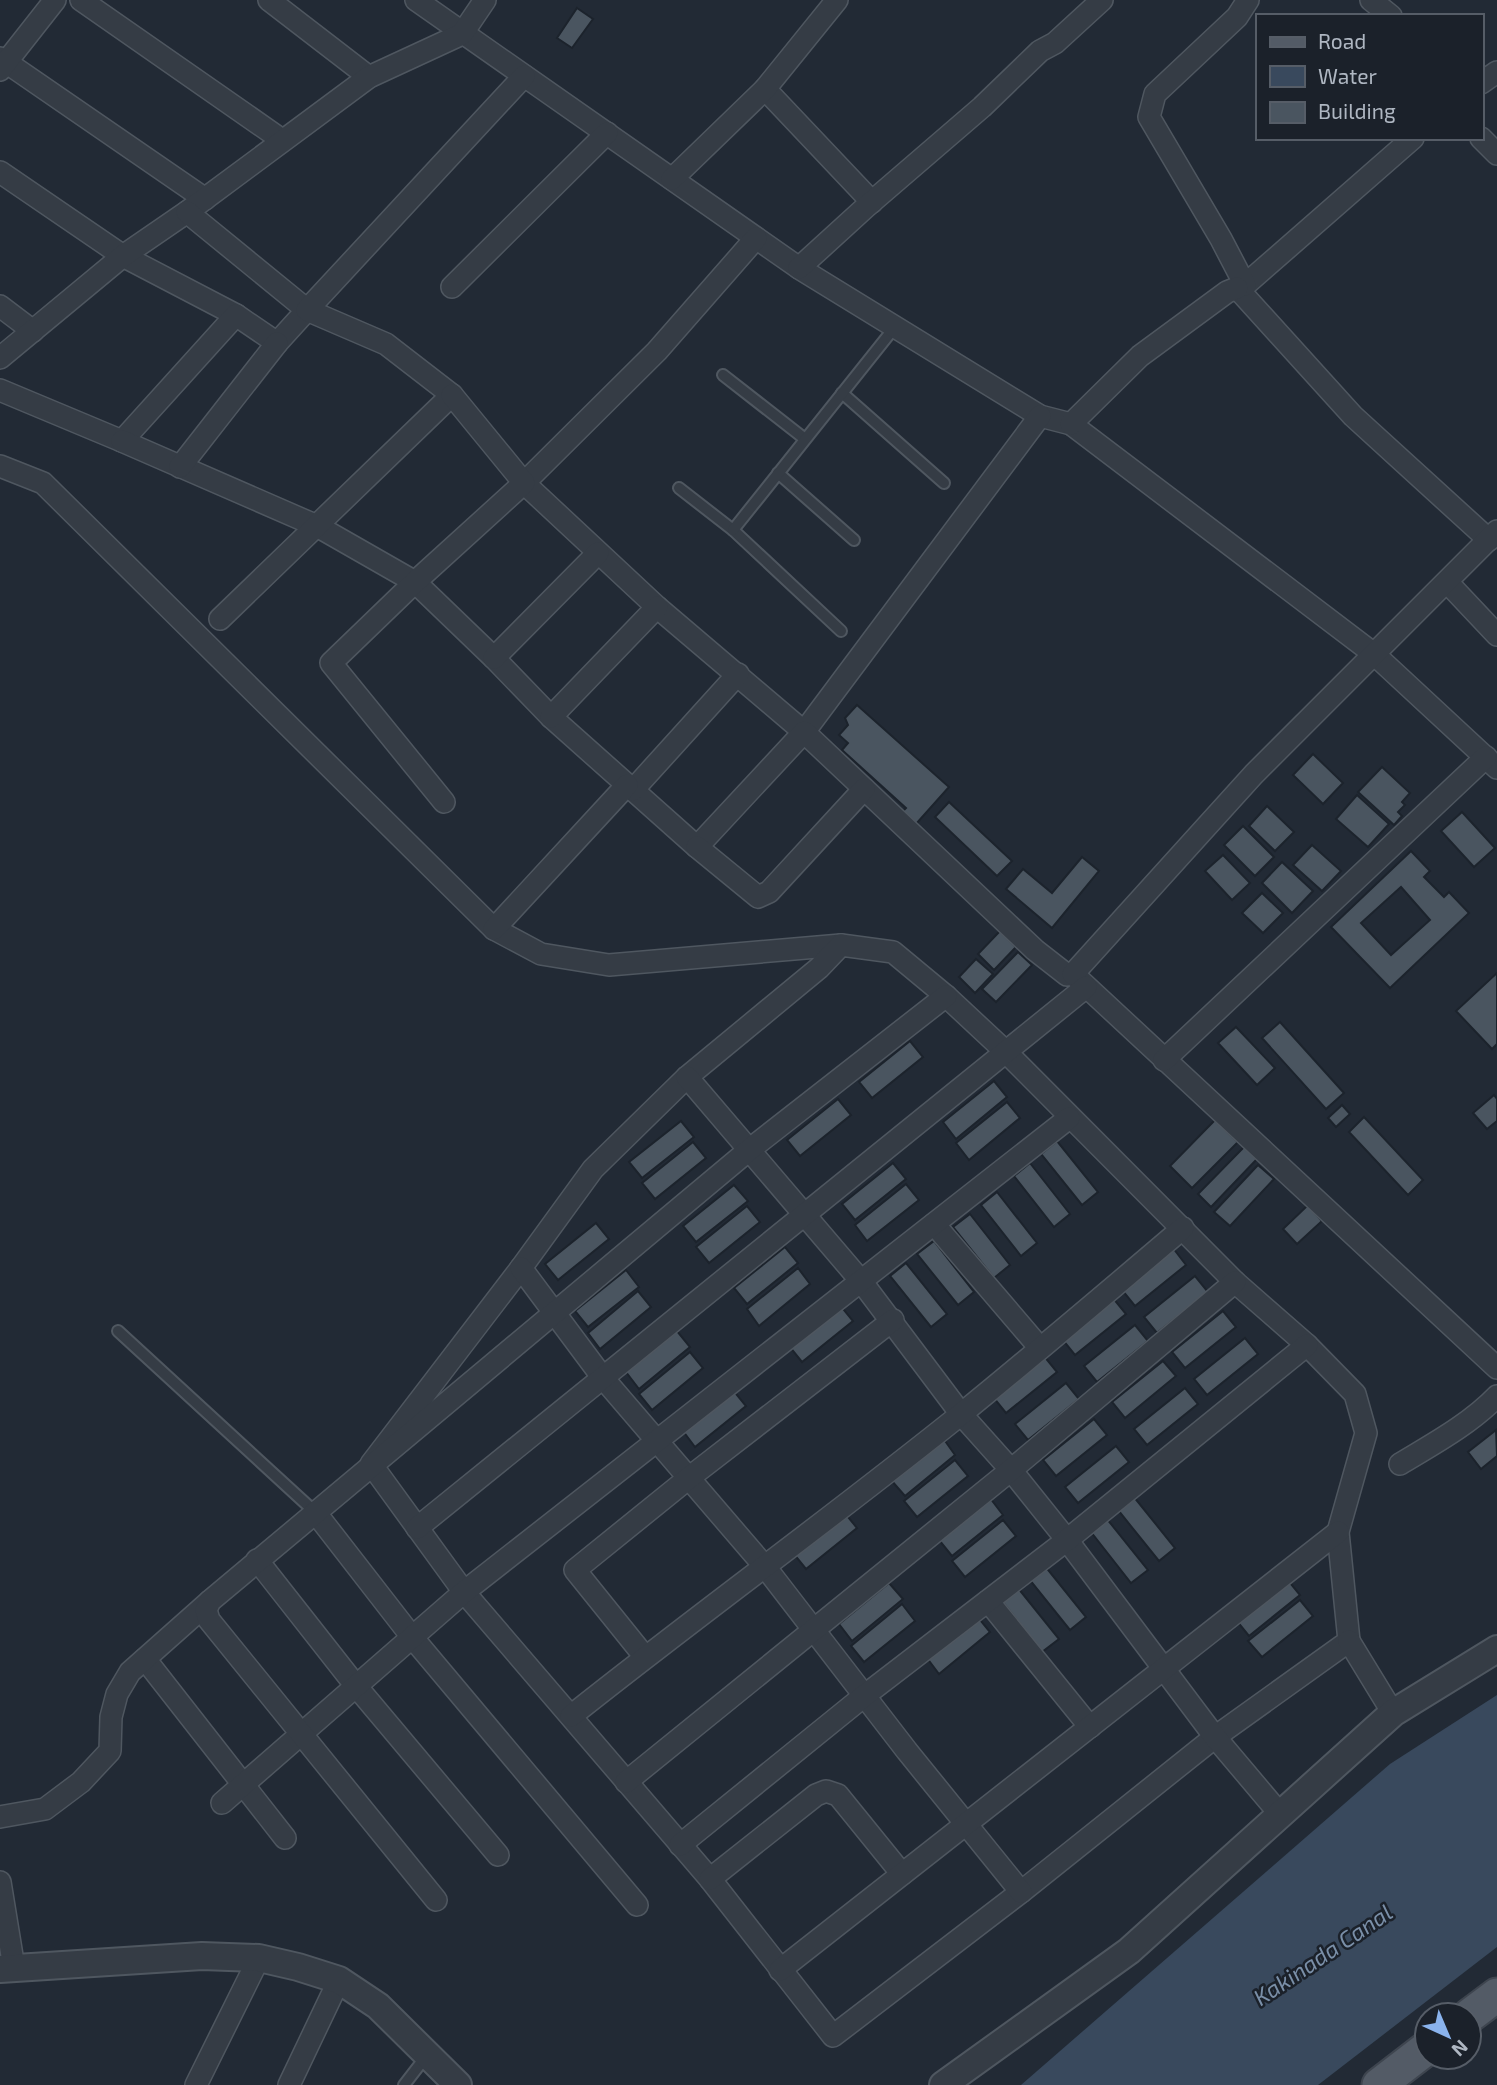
<svg xmlns="http://www.w3.org/2000/svg" width="1497" height="2085" font-family="'Exo 2',sans-serif">
<style>
.water{fill:#39495d}
.building{fill:#4a5560;stroke:#1c232c;stroke-width:2;fill-rule:evenodd}
.lines{fill:none;stroke-linecap:round;stroke-linejoin:round}
.service-casing{stroke:#4f5760;stroke-width:14}
.minor-casing{stroke:#4f5760;stroke-width:24}
.tertiary-casing{stroke:#4f5760;stroke-width:30}
.primary-casing{stroke:#3e454f;stroke-width:37}
.service{stroke:#353c45;stroke-width:10}
.minor{stroke:#353c45;stroke-width:21}
.tertiary{stroke:#353c45;stroke-width:26}
.primary{stroke:#535b66;stroke-width:33}
.labels{text-anchor:middle;stroke-width:5;stroke-linejoin:round;paint-order:stroke}
.water-label{font-size:23px;font-style:italic;fill:#7a8fa8;stroke:#1b212a}
</style>
<rect width="100%" height="100%" fill="#222a35"/>
<polygon class="water" points="1497,1695 1497,1947 1318,2085 1021,2085 1390,1764"/>
<g class="building">
<polygon points="577,8 593,19 572,48 557,38"/>
<polygon points="857,705 949,787 916,824 902,812 906,808 842,750 848,743 839,735 848,725 845,718"/>
<polygon points="1313,754 1343,783 1323,804 1293,775"/>
<polygon points="1382,767 1410,793 1402,802 1405,805 1398,812 1402,816 1394,825 1358,792"/>
<polygon points="1357,795 1389,824 1368,847 1336,819"/>
<polygon points="949,802 1012,861 997,876 935,817"/>
<polygon points="1267,806 1294,832 1275,851 1249,826"/>
<polygon points="1462,812 1495,848 1474,867 1441,831"/>
<polygon points="1243,826 1274,857 1255,876 1224,845"/>
<polygon points="1312,845 1341,871 1322,891 1293,865"/>
<path d="M1411,851L1430,871L1424,877L1444,897L1449,892L1469,913L1390,988L1331,927ZM1401,887L1430,920L1391,955L1361,923Z"/>
<polygon points="1223,855 1250,883 1232,900 1205,871"/>
<polygon points="1082,857 1099,871 1052,928 1006,889 1023,869 1052,893"/>
<polygon points="1282,862 1313,891 1292,913 1262,883"/>
<polygon points="1262,893 1283,913 1263,933 1242,913"/>
<polygon points="1000,931 1016,947 994,970 978,954"/>
<polygon points="1018,952 1032,965 996,1002 982,989"/>
<polygon points="976,959 993,974 975,993 959,977"/>
<polygon points="1497,973 1497,1044 1492,1049 1456,1011"/>
<polygon points="1280,1022 1344,1093 1326,1109 1262,1038"/>
<polygon points="1236,1027 1275,1068 1257,1085 1218,1043"/>
<polygon points="910,1041 923,1057 872,1098 859,1082"/>
<polygon points="994,1081 1007,1097 956,1139 943,1122"/>
<polygon points="1494,1095 1497,1099 1497,1121 1487,1129 1473,1113"/>
<polygon points="838,1099 851,1115 800,1156 787,1140"/>
<polygon points="1007,1102 1020,1118 969,1160 956,1143"/>
<polygon points="1342,1105 1350,1114 1336,1127 1328,1118"/>
<polygon points="1364,1117 1423,1180 1408,1195 1349,1132"/>
<polygon points="1215,1120 1238,1142 1192,1188 1170,1166"/>
<polygon points="681,1121 694,1137 642,1178 629,1162"/>
<polygon points="1057,1141 1098,1192 1082,1205 1041,1154"/>
<polygon points="693,1142 706,1158 655,1199 642,1183"/>
<polygon points="1244,1147 1257,1159 1211,1207 1198,1194"/>
<polygon points="893,1163 906,1179 855,1220 842,1204"/>
<polygon points="1030,1163 1070,1214 1054,1227 1014,1176"/>
<polygon points="1258,1165 1274,1179 1230,1226 1214,1212"/>
<polygon points="906,1184 919,1200 867,1241 855,1225"/>
<polygon points="734,1185 748,1201 696,1242 683,1226"/>
<polygon points="997,1192 1037,1243 1021,1256 981,1205"/>
<polygon points="1308,1205 1322,1221 1297,1244 1283,1229"/>
<polygon points="747,1206 760,1222 709,1263 696,1247"/>
<polygon points="970,1214 1010,1265 994,1278 953,1227"/>
<polygon points="596,1223 609,1239 558,1280 545,1264"/>
<polygon points="934,1241 974,1292 958,1305 917,1254"/>
<polygon points="785,1247 798,1263 747,1304 734,1288"/>
<polygon points="1173,1248 1186,1265 1135,1306 1122,1290"/>
<polygon points="906,1263 947,1314 931,1327 890,1276"/>
<polygon points="798,1268 810,1284 759,1326 747,1309"/>
<polygon points="626,1270 639,1287 588,1327 575,1311"/>
<polygon points="1195,1276 1208,1292 1157,1333 1144,1317"/>
<polygon points="638,1291 651,1307 600,1349 588,1333"/>
<polygon points="1113,1298 1126,1314 1075,1355 1062,1339"/>
<polygon points="840,1305 853,1321 802,1362 789,1346"/>
<polygon points="1223,1311 1236,1327 1185,1368 1172,1352"/>
<polygon points="1135,1325 1148,1341 1097,1382 1084,1366"/>
<polygon points="677,1331 690,1347 639,1389 626,1372"/>
<polygon points="1245,1338 1258,1354 1207,1395 1194,1379"/>
<polygon points="690,1352 703,1368 652,1410 639,1394"/>
<polygon points="1044,1356 1057,1372 1006,1413 993,1397"/>
<polygon points="1163,1361 1176,1376 1125,1418 1112,1402"/>
<polygon points="1066,1383 1079,1399 1028,1440 1015,1424"/>
<polygon points="1185,1388 1198,1404 1147,1445 1134,1429"/>
<polygon points="733,1390 746,1406 695,1447 683,1431"/>
<polygon points="1094,1419 1107,1435 1056,1476 1043,1460"/>
<polygon points="1496,1430 1497,1456 1481,1469 1468,1452"/>
<polygon points="943,1438 955,1455 905,1496 891,1480"/>
<polygon points="1116,1446 1129,1462 1078,1503 1065,1487"/>
<polygon points="955,1460 968,1476 917,1517 904,1501"/>
<polygon points="1134,1497 1175,1548 1159,1561 1118,1510"/>
<polygon points="990,1498 1003,1515 952,1556 939,1540"/>
<polygon points="844,1512 857,1528 806,1569 793,1553"/>
<polygon points="1107,1519 1148,1570 1131,1583 1091,1532"/>
<polygon points="1003,1520 1016,1536 965,1577 952,1561"/>
<polygon points="1045,1566 1086,1617 1070,1630 1029,1579"/>
<polygon points="1287,1579 1300,1595 1249,1636 1236,1620"/>
<polygon points="889,1583 903,1599 852,1641 839,1624"/>
<polygon points="1018,1588 1059,1639 1042,1652 1002,1601"/>
<polygon points="1300,1600 1313,1616 1262,1657 1248,1641"/>
<polygon points="902,1604 915,1621 864,1662 851,1646"/>
<polygon points="977,1616 990,1632 939,1674 927,1658"/>
</g>
<g class="lines">
<g class="service-casing">
<g id="service">
<polyline points="723,375 805,439"/>
<polyline points="842,393 944,483"/>
<polyline points="778,473 854,540"/>
<polyline points="679,488 733,530 841,631"/>
<polyline points="733,530 895,327"/>
<polyline points="118,1331 315,1512"/>
<polyline points="404,2085 428,2054"/>
</g>
</g>
<g class="minor-casing">
<g id="minor">
<polyline points="81,0 282,140"/>
<polyline points="269,0 369,77"/>
<polyline points="416,0 799,268 1040,416 1071,424 1374,654 1497,768"/>
<polyline points="1371,0 1391,16"/>
<polyline points="0,58 205,199"/>
<polyline points="0,70 55,0"/>
<polyline points="1481,83 1497,72"/>
<polyline points="765,89 872,202"/>
<polyline points="1413,138 1245,285 1237,288 1353,416 1489,540"/>
<polyline points="1481,138 1497,154"/>
<polyline points="0,172 123,256 236,315"/>
<polyline points="672,179 765,89 837,0"/>
<polyline points="756,238 657,351 524,483 657,607 804,732 1040,416"/>
<polyline points="799,268 867,206 982,107 1040,51 1055,43 1102,0"/>
<polyline points="1245,285 1221,239 1149,117 1155,94 1237,17 1248,0"/>
<polyline points="452,287 607,133"/>
<polyline points="0,306 33,331"/>
<polyline points="0,358 123,256 187,212 369,77 462,34 485,0"/>
<polyline points="0,390 122,441 236,315 277,343 307,310 187,212"/>
<polyline points="1071,424 1140,356 1227,292 1237,288"/>
<polyline points="122,441 317,526 415,582 494,658 551,717 697,847 804,732 1035,950 1067,975 1073,974 1497,1368"/>
<polyline points="0,466 43,483 494,929 541,954 609,965 841,945"/>
<polyline points="180,467 277,343"/>
<polyline points="1447,582 1497,635"/>
<polyline points="220,619 452,395 386,344 307,310 524,76"/>
<polyline points="494,658 598,553"/>
<polyline points="551,717 657,607"/>
<polyline points="633,790 738,674"/>
<polyline points="444,802 331,663 415,582 524,483 452,395"/>
<polyline points="697,847 758,897 769,892 864,789"/>
<polyline points="494,929 627,785"/>
<polygon points="841,945 893,952 946,996 1006,1052 1235,1282 1307,1345 1355,1394 1366,1433 1338,1532 1349,1641 1215,1737 1021,1892 833,2036 710,1879 464,1592 371,1464 521,1268 593,1169 687,1077 819,968"/>
<polyline points="1073,974 1254,774 1497,531"/>
<polyline points="1164,1060 1486,757"/>
<polyline points="687,1077 861,1281 961,1414 1011,1470 1067,1540 1215,1737 1280,1814"/>
<polyline points="934,1224 1040,1348"/>
<polyline points="521,1268 603,1378 766,1568 907,1751 1021,1892"/>
<path d="M1400,1464C1433,1444 1470,1424 1497,1396"/>
<polyline points="315,1512 412,1637 637,1905"/>
<polyline points="417,1528 1086,987"/>
<polyline points="257,1560 356,1686 498,1855"/>
<polyline points="988,1601 1090,1727"/>
<polyline points="1349,1641 1393,1713"/>
<polyline points="645,1657 575,1570 690,1477 893,1320"/>
<polyline points="145,1659 285,1838"/>
<path d="M571,1716C699,1614 832,1518 960,1415C1035,1354 1109,1291 1183,1228"/>
<polyline points="626,1782 1011,1470 1235,1282"/>
<polyline points="222,1803 464,1592 1069,1118"/>
<polyline points="0,1817 45,1809 81,1782 110,1751 111,1717 117,1694 130,1672 210,1601"/>
<polyline points="680,1845 864,1696 1067,1540 1307,1345"/>
<polyline points="710,1879 816,1795 826,1791 838,1795 902,1874"/>
<polyline points="0,1882 14,1968"/>
<polyline points="436,1900 209,1620 206,1610 210,1601 749,1150 946,996"/>
<polyline points="780,1970 1338,1532"/>
<polyline points="196,2085 259,1958"/>
<polyline points="289,2085 339,1980"/>
</g>
</g>
<g class="tertiary-casing">
<g id="tertiary">
<polyline points="0,1969 202,1956 259,1958 298,1967 339,1980 378,2006 458,2085"/>
<polyline points="943,2085 1129,1951 1393,1713 1497,1649"/>
</g>
</g>
<g class="primary-casing">
<g id="primary">
<polyline points="1469,2016 1497,1995"/>
<polyline points="1379,2085 1427,2048"/>
</g>
</g>
<use href="#service" class="service"/>
<use href="#minor" class="minor"/>
<use href="#tertiary" class="tertiary"/>
<use href="#primary" class="primary"/>
</g>
<g class="labels">
<g class="water-label">
<text transform="translate(1323 1955) rotate(-34)" y="8">Kakinada Canal</text>
</g>
</g>
<rect x="1256" y="14" width="228" height="126" fill="#1b212a" stroke="#565d67" stroke-width="2"/>
<rect x="1270" y="37" width="35" height="10" fill="#535b66" stroke="#565d67" stroke-width="2"/>
<text x="1318" y="49" font-size="21" fill="#afb7c2">Road</text>
<rect x="1270" y="66" width="35" height="21" fill="#39495d" stroke="#565d67" stroke-width="2"/>
<text x="1318" y="84" font-size="21" fill="#afb7c2">Water</text>
<rect x="1270" y="102" width="35" height="21" fill="#4a5560" stroke="#565d67" stroke-width="2"/>
<text x="1318" y="119" font-size="21" fill="#afb7c2">Building</text>
<g transform="translate(1448 2036) rotate(136)"><circle r="33" fill="#1b212a" stroke="#565d67" stroke-width="2"/>
<path d="M0-5L12 26L0 18L-12 26Z" fill="#8ab3ed"/>
<text y="-10" font-size="19" font-weight="bold" text-anchor="middle" fill="#afb7c2">N</text>
</g>
</svg>
